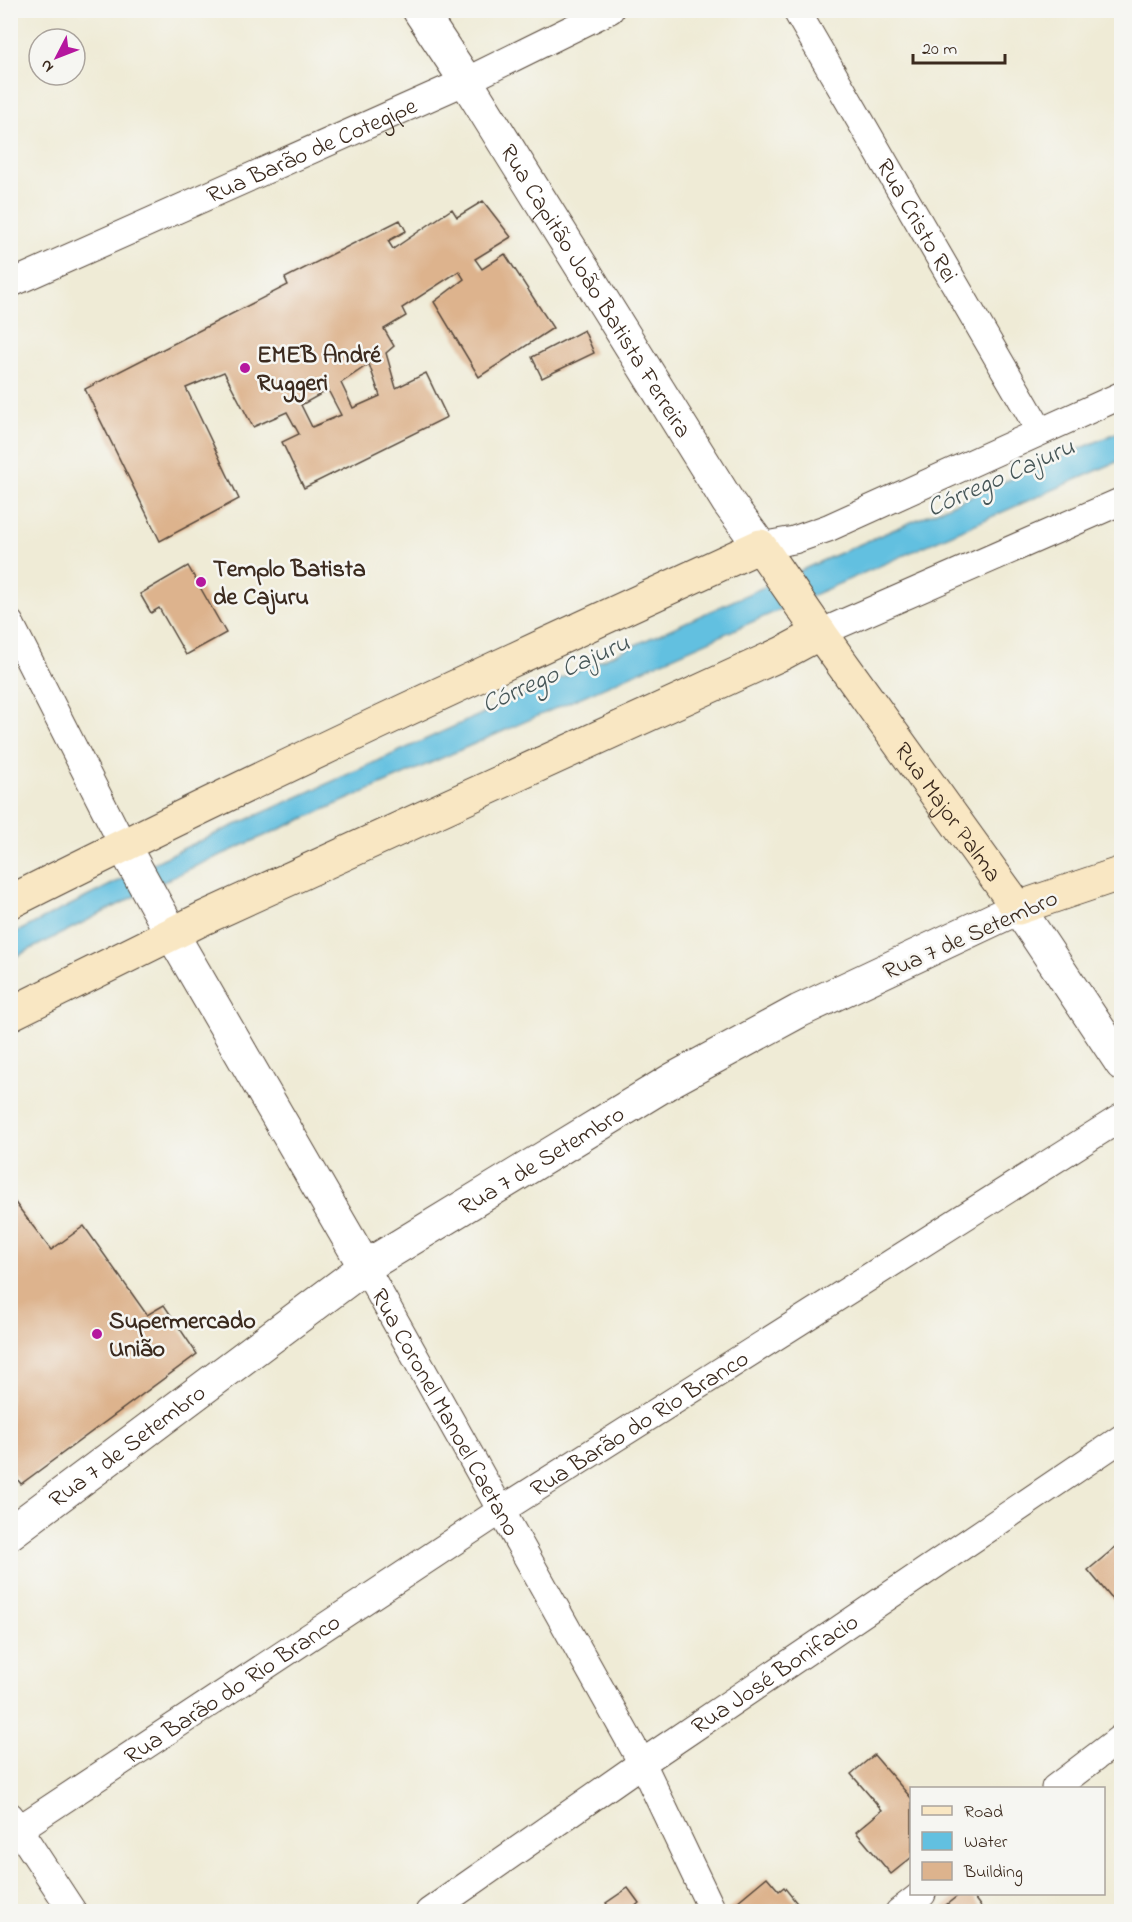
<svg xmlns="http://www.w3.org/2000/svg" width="1132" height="1922" font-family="'Indie Flower',sans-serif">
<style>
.water{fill:#62c0e0;stroke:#4e757f;stroke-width:1.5}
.building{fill:#ddb38d;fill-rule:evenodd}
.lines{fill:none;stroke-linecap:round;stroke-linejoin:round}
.minor-casing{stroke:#56473a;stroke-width:29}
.tertiary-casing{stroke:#56473a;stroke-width:35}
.secondary-casing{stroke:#56473a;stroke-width:35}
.minor{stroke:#fff;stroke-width:27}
.tertiary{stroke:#fff;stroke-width:33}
.secondary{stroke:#f9e7c3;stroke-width:33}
.poi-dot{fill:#b5179e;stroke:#f6f6f2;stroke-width:2}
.labels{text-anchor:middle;stroke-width:5;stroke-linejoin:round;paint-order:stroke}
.street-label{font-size:24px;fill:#3b2a1e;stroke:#f6f6f2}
.poi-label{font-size:24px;font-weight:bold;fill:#3b2a1e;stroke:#f6f6f2;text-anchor:start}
.water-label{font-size:26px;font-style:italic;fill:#475758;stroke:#f6f6f2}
</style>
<rect width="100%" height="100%" fill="#f6f6f2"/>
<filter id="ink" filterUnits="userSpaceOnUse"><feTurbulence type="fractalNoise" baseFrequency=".0167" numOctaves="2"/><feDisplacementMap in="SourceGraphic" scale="12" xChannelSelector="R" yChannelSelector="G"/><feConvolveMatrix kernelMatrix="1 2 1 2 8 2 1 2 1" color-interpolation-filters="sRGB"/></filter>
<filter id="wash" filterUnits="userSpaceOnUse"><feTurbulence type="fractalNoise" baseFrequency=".008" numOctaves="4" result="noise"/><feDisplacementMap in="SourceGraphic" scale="24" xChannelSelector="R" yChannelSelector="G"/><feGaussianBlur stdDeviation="1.35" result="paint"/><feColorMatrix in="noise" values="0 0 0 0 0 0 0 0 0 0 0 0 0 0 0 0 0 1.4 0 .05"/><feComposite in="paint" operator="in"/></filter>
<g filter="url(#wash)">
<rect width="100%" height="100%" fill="#efebd6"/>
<polygon class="water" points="1121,431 1121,460 189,869 11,959 11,935 180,850 826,559"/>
<g id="blocks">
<g class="building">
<path d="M483,201L511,237L475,259L482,269L505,254L553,328L479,377L434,302L464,279L459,271L402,308L406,316L384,329L394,346L386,353L396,388L426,373L447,417L304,488L282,442L299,434L287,412L253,427L224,372L186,388L239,499L160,541L85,389L288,285L285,278L400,220L406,231L388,241L393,249L452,209L457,217ZM369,364L380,396L353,408L341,383ZM328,390L341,415L312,427L301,405Z"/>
<polygon points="584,330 594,353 542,378 532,357"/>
<polygon points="188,566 226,633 186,655 159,608 151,613 140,594"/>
<polygon points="10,1196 51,1250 84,1226 147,1315 164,1305 197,1354 21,1484 10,1470"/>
<polygon points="1118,1545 1122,1549 1122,1611 1088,1570"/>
<polygon points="874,1755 912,1799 912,1857 891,1874 856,1832 882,1810 851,1774"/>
<polygon points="767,1877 779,1891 784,1887 804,1912 725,1912"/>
<polygon points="628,1888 639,1903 629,1912 612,1912 606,1903"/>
<polygon points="960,1894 971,1894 985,1912 937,1912"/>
</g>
</g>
</g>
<g filter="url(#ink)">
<use href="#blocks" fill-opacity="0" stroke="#56473a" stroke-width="1.5"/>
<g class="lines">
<g class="minor-casing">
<g id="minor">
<path id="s1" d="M796,10L1040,431"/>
<path id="s2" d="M10,284L466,81L610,10"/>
<polyline points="760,546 794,540 828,528 1122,395"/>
<polyline points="10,623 123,845"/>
<polyline points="820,633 1122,501"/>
<path id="s3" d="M365,1267L642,1763L713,1912"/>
<polyline points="1055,1788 1122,1737"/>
<polyline points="10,1816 73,1912"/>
<path id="s4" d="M10,1835L500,1511L1122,1117"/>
<path id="s5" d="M429,1912L642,1763L1122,1438"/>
<polyline points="899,1912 922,1894"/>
</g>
</g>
<g class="tertiary-casing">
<g id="tertiary">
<path id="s6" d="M419,10L466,81L728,502L760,546"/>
<polyline points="123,845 172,934 365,1267"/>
<path id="s7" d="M10,1533L365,1267L672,1080L799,1011L1018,908L1122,1064"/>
</g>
</g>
<g class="secondary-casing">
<g id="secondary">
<path id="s8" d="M10,902C258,777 509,661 760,546L820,633L1018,908L1122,873"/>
<polyline points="10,1014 204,918 783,653 820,633"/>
</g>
</g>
<use href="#minor" class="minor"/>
<use href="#tertiary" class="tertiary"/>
<use href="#secondary" class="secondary"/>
</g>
</g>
<g class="poi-dot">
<circle cx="245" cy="368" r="6"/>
<circle cx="201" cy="582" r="6"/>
<circle cx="97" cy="1334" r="6"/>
</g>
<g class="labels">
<g class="street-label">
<text dy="8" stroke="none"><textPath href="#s2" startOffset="330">Rua Barão de Cotegipe</textPath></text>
<text dy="8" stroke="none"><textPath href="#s1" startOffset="243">Rua Cristo Rei</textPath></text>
<text dy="8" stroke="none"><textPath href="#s6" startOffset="332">Rua Capitão João Batista Ferreira</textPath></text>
<text dy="8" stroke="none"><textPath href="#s8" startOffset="1156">Rua Major Palma</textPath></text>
<text transform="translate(970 934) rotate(-24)" y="8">Rua 7 de Setembro</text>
<text dy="8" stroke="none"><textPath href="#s7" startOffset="650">Rua 7 de Setembro</textPath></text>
<text dy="8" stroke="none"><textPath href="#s3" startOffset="166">Rua Coronel Manoel Caetano</textPath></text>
<text dy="8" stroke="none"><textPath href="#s4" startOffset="752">Rua Barão do Rio Branco</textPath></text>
<text dy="8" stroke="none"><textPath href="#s7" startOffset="146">Rua 7 de Setembro</textPath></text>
<text dy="8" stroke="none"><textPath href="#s5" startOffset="420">Rua José Bonifacio</textPath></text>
<text dy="8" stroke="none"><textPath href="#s4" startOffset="266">Rua Barão do Rio Branco</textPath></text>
</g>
<g class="poi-label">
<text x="257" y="362">EMEB André<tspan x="257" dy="28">Ruggeri</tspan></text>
<text x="213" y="576">Templo Batista<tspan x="213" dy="28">de Cajuru</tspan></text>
<text x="109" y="1328">Supermercado<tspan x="109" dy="28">União</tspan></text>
</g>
<g class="water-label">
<text transform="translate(1000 476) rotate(-24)" y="9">Córrego Cajuru</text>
<text transform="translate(555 672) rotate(-24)" y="9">Córrego Cajuru</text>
</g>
</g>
<rect width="1132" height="1922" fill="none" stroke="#f6f6f2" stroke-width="36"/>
<rect x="910" y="1787" width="195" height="108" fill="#f6f6f2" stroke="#aba49d" stroke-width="1.5"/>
<rect x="922" y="1806" width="30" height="9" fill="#f9e7c3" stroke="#aba49d" stroke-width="1.5"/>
<text x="964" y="1817" font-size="18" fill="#3b2a1e">Road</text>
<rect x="922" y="1832" width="30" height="18" fill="#62c0e0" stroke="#aba49d" stroke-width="1.5"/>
<text x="964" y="1847" font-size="18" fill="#3b2a1e">Water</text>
<rect x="922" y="1862" width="30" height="18" fill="#ddb38d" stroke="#aba49d" stroke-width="1.5"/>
<text x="964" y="1877" font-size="18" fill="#3b2a1e">Building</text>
<g transform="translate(57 57) rotate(228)"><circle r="28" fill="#f6f6f2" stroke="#aba49d" stroke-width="1.5"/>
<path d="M0-4.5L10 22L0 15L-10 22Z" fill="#b5179e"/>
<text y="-9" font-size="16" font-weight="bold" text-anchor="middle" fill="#3b2a1e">N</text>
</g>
<path d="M913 54v9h92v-9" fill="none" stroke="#3b2a1e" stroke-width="3"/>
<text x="922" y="54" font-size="18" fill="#3b2a1e" stroke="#f6f6f2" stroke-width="4.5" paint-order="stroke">20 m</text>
</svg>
